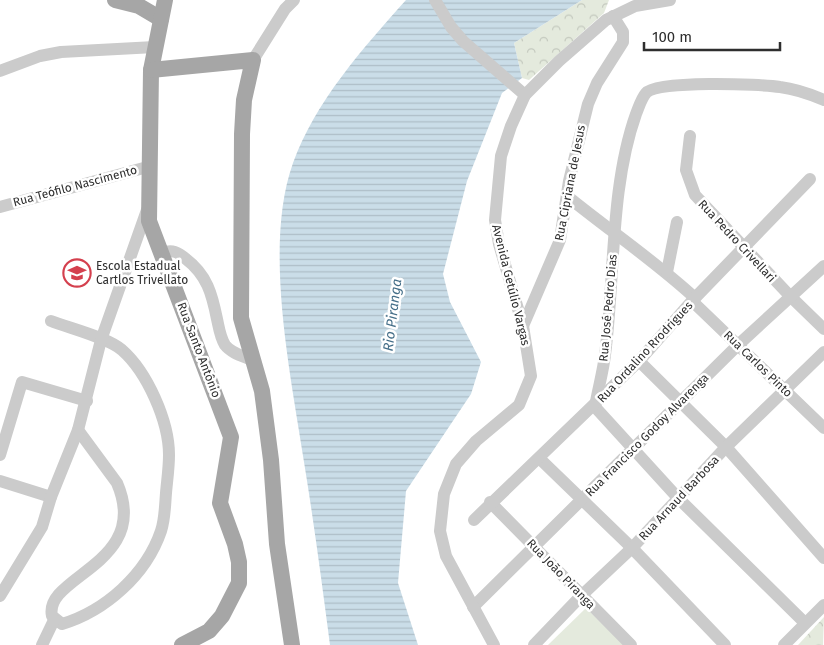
<svg xmlns="http://www.w3.org/2000/svg" width="824" height="645" font-family="'Fira Sans',sans-serif">
<style>
.park{fill:url(#park-crowns)}
.pitch{fill:#e4eadd}
.water{fill:url(#water-rules)}
.lines{fill:none;stroke-linecap:round;stroke-linejoin:round}
.minor{stroke:#cbcbcb;stroke-width:12}
.major{stroke:#a6a6a6;stroke-width:16}
.labels{text-anchor:middle;stroke-width:5;stroke-linejoin:round;paint-order:stroke}
.street-label{font-size:12px;fill:#2e2e2e;stroke:#fff}
.poi-label{font-size:12px;fill:#2e2e2e;stroke:#fff;text-anchor:start}
.water-label{font-size:14px;font-style:italic;fill:#446e88;stroke:#fff}
</style>
<defs>
<pattern id="park-crowns" width="20" height="18" patternUnits="userSpaceOnUse" patternTransform="scale(1.25)"><rect width="20" height="18" fill="#e4eadd"/><path d="M2 6a3 3 0 1 1 6 0M12 15a3 3 0 1 1 6 0" fill="none" stroke="#c4c9be"/></pattern>
<pattern id="water-rules" width="6" height="5" patternUnits="userSpaceOnUse" patternTransform="scale(1.25)"><rect width="6" height="5" fill="#cadde8"/><path d="M0 2.5h6" fill="none" stroke="#aebec7"/></pattern>
</defs>
<rect width="100%" height="100%" fill="#fff"/>
<g class="park">
<polygon points="582,0 609,0 604,13 529,80 522,78 514,43"/>
<polygon points="824,617 823,645 798,645"/>
</g>
<polygon class="pitch" points="586,608 624,645 548,645"/>
<path class="water" d="M406,0H582L514,43L522,78L502,93L467,181L443,274L450,302L481,362L471,394L406,491L398,583L418,645H330C322,584 314,523 304,462C291,375 263,247 293,163C315,102 363,48 406,0Z"/>
<g class="lines">
<g class="minor">
<polyline points="435,0 451,27 463,41 525,95"/>
<polyline points="253,60 285,9 294,0"/>
<polyline points="0,71 40,56 61,52 155,47"/>
<polyline points="690,136 686,170 695,195 790,296 824,329"/>
<path d="M567,196C610,231 655,261 695,298"/>
<polyline points="0,207 151,166"/>
<path d="M162,253C172,249 178,252 186,259C207,275 212,294 217,319C219,328 220,337 225,345C231,353 243,356 252,360"/>
<polyline points="667,272 677,222"/>
<polyline points="692,301 824,428"/>
<path d="M51,321C69,328 109,338 122,350C147,372 169,421 169,455C169,468 167,481 166,493C165,505 165,519 161,531C146,575 105,611 62,624L52,616C43,576 152,564 117,483L78,430"/>
<polyline points="523,326 560,240 569,181 588,104 597,83 623,42 623,32 613,16"/>
<polyline points="639,361 726,447 824,558"/>
<path d="M595,407C598,389 603,372 605,355C615,277 610,187 636,114C639,107 641,99 646,93C657,80 760,84 780,87C796,89 810,94 824,100"/>
<polyline points="595,407 678,498 805,623"/>
<polyline points="0,455 22,382 87,401"/>
<polyline points="540,459 632,548 725,645"/>
<polyline points="0,481 51,497"/>
<polyline points="490,502 631,645"/>
<polyline points="474,520 639,361 692,301 810,179"/>
<polyline points="0,596 42,527 51,497 78,430 101,340 147,210"/>
<polyline points="473,607 738,345 824,266"/>
<polyline points="42,645 54,620"/>
<polyline points="494,645 446,556 440,531 444,494 456,464 476,441 519,405 531,376 523,326 499,244 495,220 501,156 511,126 525,95 559,61 606,20 635,6 670,0"/>
<polyline points="534,645 581,596 632,548 726,447 824,352"/>
<polyline points="784,645 824,605"/>
</g>
<g class="major">
<polyline points="115,0 139,6 161,19"/>
<polyline points="165,0 151,70 149,221 231,437 220,503 235,544 239,562 239,583 222,616 209,631 182,645"/>
<polyline points="151,70 253,60 244,100 242,134 241,318 262,391 271,460 277,544 292,645"/>
</g>
</g>
<defs>
<g id="school-ring" transform="scale(1.4375)"><circle r="9.5" fill="#fff" stroke="#d4404e" stroke-width="1.5"/><path d="M0-5L7-2L0 1L-7-2ZM-4 1L0 2.5L4 1V4Q0 6-4 4Z" fill="#d4404e"/></g>
</defs>
<g fill-rule="evenodd">
<use href="#school-ring" x="77" y="273"/>
</g>
<g class="labels">
<g class="street-label">
<text transform="translate(570 183) rotate(-79)" y="4">Rua Cipriana de Jesus</text>
<text transform="translate(75 186) rotate(-15)" y="4">Rua Teófilo Nascimento</text>
<text transform="translate(737 241) rotate(47)" y="4">Rua Pedro Crivellari</text>
<text transform="translate(511 285) rotate(76)" y="4">Avenida Getúlio Vargas</text>
<text transform="translate(608 308) rotate(-85)" y="4">Rua José Pedro Dias</text>
<text transform="translate(199 350) rotate(69)" y="4">Rua Santo Antônio</text>
<text transform="translate(645 352) rotate(-47)" y="4">Rua Ordalino Rrodrigues</text>
<text transform="translate(758 364) rotate(44)" y="4">Rua Carlos Pinto</text>
<text transform="translate(647 435) rotate(-45)" y="4">Rua Francisco Godoy Alvarenga</text>
<text transform="translate(679 498) rotate(-47)" y="4">Rua Arnaud Barbosa</text>
<text transform="translate(561 574) rotate(46)" y="4">Rua João Piranga</text>
</g>
<g class="poi-label">
<text x="96" y="270">Escola Estadual<tspan x="96" dy="14">Cartlos Trivellato</tspan></text>
</g>
<g class="water-label">
<text transform="translate(392 315) rotate(-83)" y="5">Rio Piranga</text>
</g>
</g>
<path d="M644 42v8h136v-8" fill="none" stroke="#2e2e2e" stroke-width="2.5"/>
<text x="652" y="42" font-size="15" fill="#2e2e2e" stroke="#ffffff" stroke-width="4" paint-order="stroke">100 m</text>
</svg>
